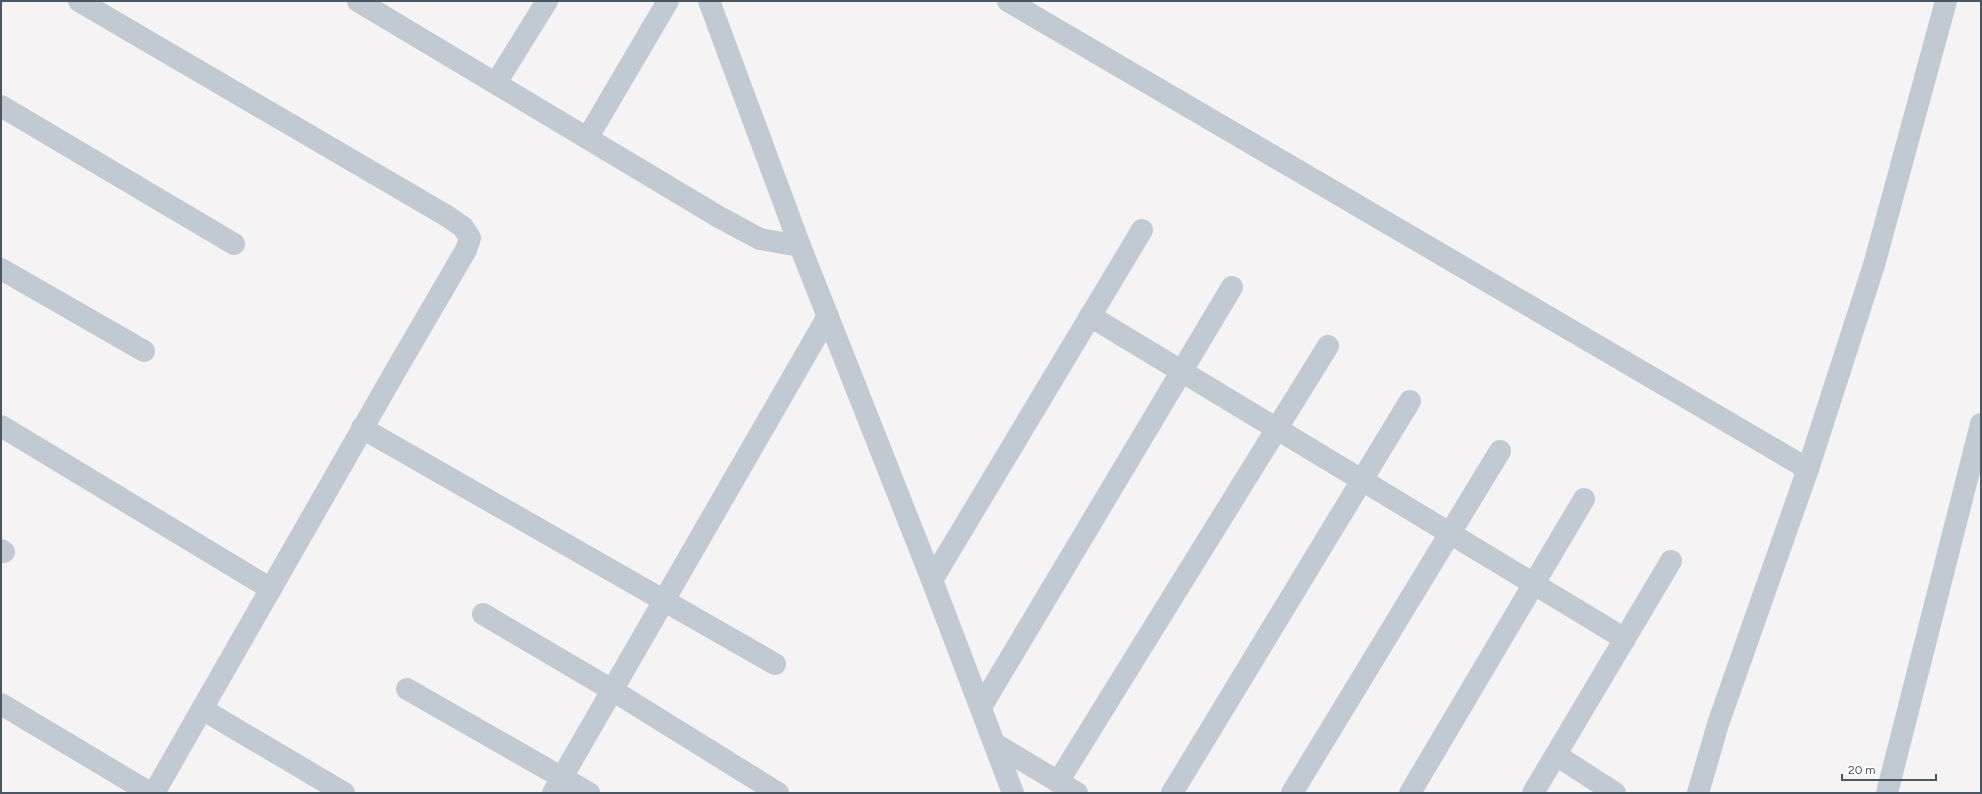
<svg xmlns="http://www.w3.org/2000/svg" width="1982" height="794" font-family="Figtree,sans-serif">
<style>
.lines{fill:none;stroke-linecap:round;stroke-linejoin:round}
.minor{stroke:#c1cad2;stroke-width:22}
.tertiary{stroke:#c1cad2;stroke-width:22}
</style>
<rect width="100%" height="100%" fill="#f5f3f3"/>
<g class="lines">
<g class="minor">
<polyline points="79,1 447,216 463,227 470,238 466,250 396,370 154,793"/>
<polyline points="358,1 719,217 760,239 800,246"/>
<polyline points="1008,1 1808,469"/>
<polyline points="496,83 547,1"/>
<polyline points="1,106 234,244"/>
<polyline points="588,137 668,1"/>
<polyline points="1,269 144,351"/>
<polyline points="1090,316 1625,639"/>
<polyline points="1,426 271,589"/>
<polyline points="362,428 775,664"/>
<polyline points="1,550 4,552"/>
<polyline points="932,580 1142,230"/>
<polyline points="483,614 612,690 778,793"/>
<polyline points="407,689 589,793"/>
<polyline points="1,704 150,793"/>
<polyline points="981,707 1232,287"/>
<polyline points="202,709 344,793"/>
<polyline points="995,744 1077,793"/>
<polyline points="1556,755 1615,793"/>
<polyline points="1058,782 1328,346"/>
<polyline points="553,793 828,316"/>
<polyline points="1172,793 1410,401"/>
<polyline points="1292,793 1500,451"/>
<polyline points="1410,793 1584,499"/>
<polyline points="1533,793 1671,561"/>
</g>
<g class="tertiary">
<polyline points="709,1 800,246 932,580 1013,793"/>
<polyline points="1698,793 1718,724 1808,469 1874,265 1946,1"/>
<polyline points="1887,793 1981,424"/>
</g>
</g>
<rect width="1982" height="794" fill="none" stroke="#4a5661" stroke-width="4"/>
<path d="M1842 774v6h94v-6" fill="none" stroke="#4a5661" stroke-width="2"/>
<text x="1848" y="774" font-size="12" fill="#4a5661" stroke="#ffffff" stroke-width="3" paint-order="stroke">20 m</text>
</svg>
